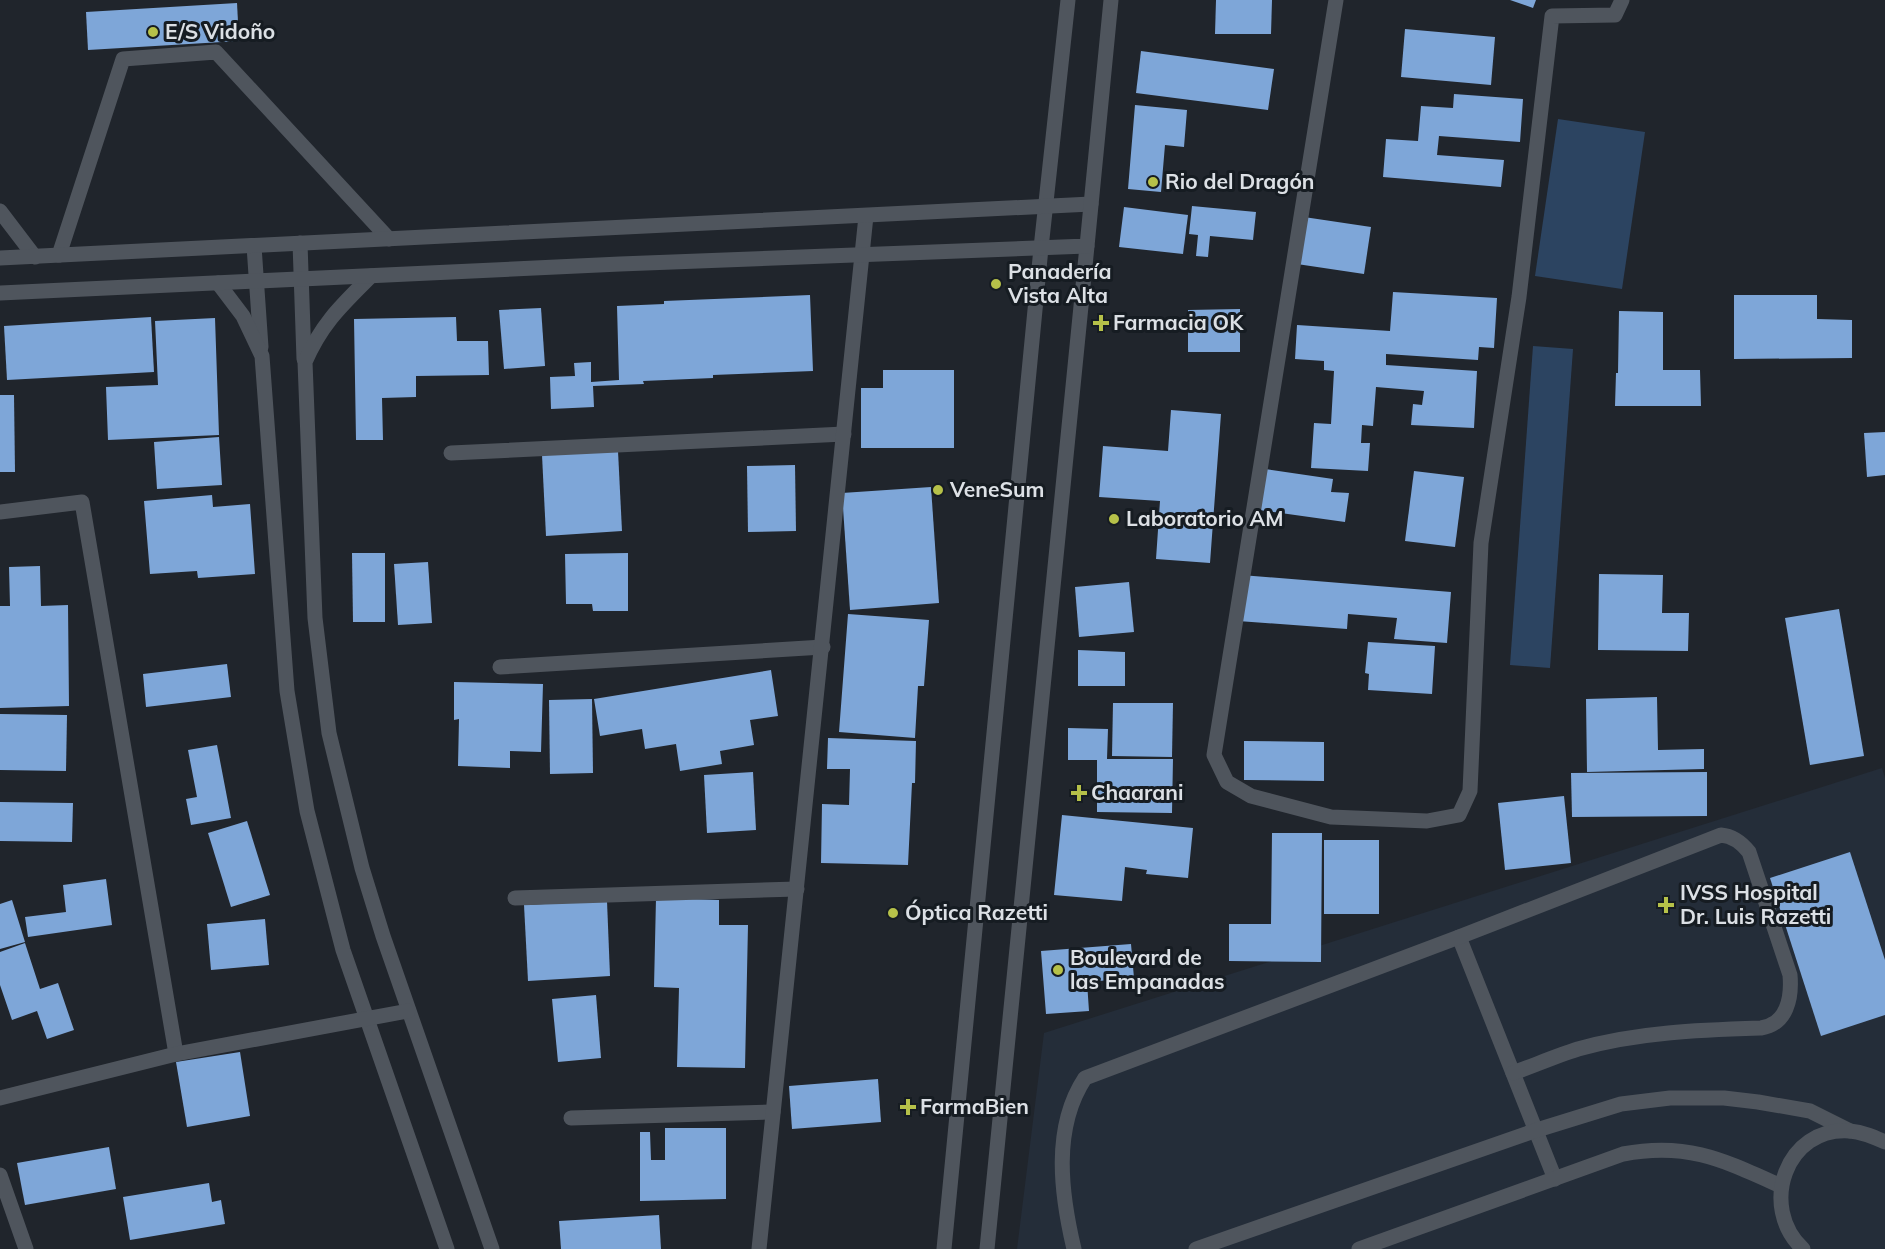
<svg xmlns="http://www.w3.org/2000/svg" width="1885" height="1249" font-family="Mulish,sans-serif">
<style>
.built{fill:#242d39}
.green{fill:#2c4461}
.building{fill:#7ea6d8}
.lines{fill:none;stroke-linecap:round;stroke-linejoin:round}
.service{stroke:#4f555d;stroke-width:15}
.minor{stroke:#4f555d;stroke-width:15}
.secondary{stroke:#4f555d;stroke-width:15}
.poi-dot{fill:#b6c149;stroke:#161c22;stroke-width:2}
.labels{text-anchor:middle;stroke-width:6;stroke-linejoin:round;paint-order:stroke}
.poi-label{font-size:21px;font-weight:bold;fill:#dce0e5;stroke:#161c22;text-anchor:start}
</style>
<rect width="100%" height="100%" fill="#20252c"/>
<polygon class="built" points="1882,768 1885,778 1885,1249 1017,1249 1044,1033"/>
<g class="green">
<polygon points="1558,119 1645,132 1622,289 1535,276"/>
<polygon points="1533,346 1573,349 1550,668 1510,665"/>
</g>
<g class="building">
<polygon points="1216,0 1272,0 1271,34 1215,34"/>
<polygon points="1510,0 1536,0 1533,8"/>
<polygon points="237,3 239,41 88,50 86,12"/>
<polygon points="1405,29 1495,37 1491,85 1401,77"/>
<polygon points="1141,51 1274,69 1268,110 1136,93"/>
<polygon points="1454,94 1523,99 1520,142 1439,136 1437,155 1504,160 1501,187 1383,177 1386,139 1418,141 1421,106 1453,108"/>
<polygon points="1135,105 1187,110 1184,147 1165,145 1161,192 1128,189"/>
<polygon points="1192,206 1256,212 1253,240 1210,236 1208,257 1196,256 1198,235 1189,234"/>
<polygon points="1124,207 1188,215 1183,254 1119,247"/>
<polygon points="1304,217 1371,227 1364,274 1297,264"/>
<polygon points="1393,292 1497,298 1494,348 1479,347 1478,360 1386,354 1386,365 1477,371 1474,428 1411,425 1413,404 1422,405 1424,391 1376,387 1373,426 1362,425 1361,443 1370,443 1368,471 1311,468 1314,423 1331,424 1334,371 1324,370 1324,361 1295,359 1297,325 1390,331"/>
<polygon points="810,295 813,371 713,375 713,378 643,381 644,384 593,386 594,407 551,409 550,377 575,376 574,363 591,362 591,382 619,380 617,306 664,304 664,301"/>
<polygon points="1734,295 1817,295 1817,319 1852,320 1852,358 1734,359"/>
<polygon points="541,308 545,366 504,369 499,310"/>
<polygon points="1240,309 1240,352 1188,352 1188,310"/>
<polygon points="1619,311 1663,312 1663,370 1700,370 1701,406 1615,406 1616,373 1618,373"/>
<polygon points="151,317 154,372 7,380 4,326"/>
<polygon points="456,317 457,341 488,341 489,375 416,376 416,397 382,398 383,440 356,440 354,319"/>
<polygon points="215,318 219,435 108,440 106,387 158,385 155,321"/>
<polygon points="883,370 954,370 954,448 861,448 861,388 883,388"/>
<polygon points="0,395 14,395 15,472 0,472"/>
<polygon points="1171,410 1221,414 1210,563 1156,559 1160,501 1099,497 1103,446 1168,451"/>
<polygon points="1885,432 1885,475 1867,477 1864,433"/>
<polygon points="219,437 222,485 157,489 154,442"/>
<polygon points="618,451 622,531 546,536 542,455"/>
<polygon points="795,465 796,531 748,532 747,466"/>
<polygon points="1265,469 1333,479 1331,492 1349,493 1345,522 1259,510"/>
<polygon points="1414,471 1464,477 1455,547 1405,541"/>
<polygon points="931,487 939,603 850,610 842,493"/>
<polygon points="212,495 213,507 250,504 255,574 198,578 197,571 150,574 144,501"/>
<polygon points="352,553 385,553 385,622 353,622"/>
<polygon points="628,553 628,611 593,611 592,604 566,604 565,554"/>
<polygon points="428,562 432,623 398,625 394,564"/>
<polygon points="40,566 41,606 68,605 69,706 0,708 0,606 10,606 9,567"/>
<polygon points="1599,574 1663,575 1662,613 1689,613 1688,651 1598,650"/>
<polygon points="1241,575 1451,592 1447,643 1394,639 1397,618 1348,614 1347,629 1238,621"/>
<polygon points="1129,582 1134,632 1079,637 1075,587"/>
<polygon points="1839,609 1864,756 1810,765 1785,618"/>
<polygon points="848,614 929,620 924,686 918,686 915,738 839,732"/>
<polygon points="1368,642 1435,646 1432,694 1368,690 1369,674 1365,673"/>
<polygon points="1078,650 1125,652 1125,686 1078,686"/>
<polygon points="227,664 231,697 146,707 143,674"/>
<polygon points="771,670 778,716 750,720 754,745 720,751 722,764 680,771 676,744 645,749 642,729 600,736 594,699"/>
<polygon points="454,682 543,684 541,752 510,751 510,768 458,766 459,719 454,720"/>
<polygon points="1657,697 1658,750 1704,749 1704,769 1587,772 1586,699"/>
<polygon points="592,699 593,773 550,774 549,700"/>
<polygon points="1113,703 1173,703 1172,757 1112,756"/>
<polygon points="0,714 67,715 66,771 0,770"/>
<polygon points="1068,728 1108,729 1107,759 1173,759 1172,813 1097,812 1097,760 1068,760"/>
<polygon points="828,738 916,741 915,783 912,783 908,865 821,863 822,804 849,805 850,769 827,769"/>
<polygon points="1244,741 1324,742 1324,781 1244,780"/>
<polygon points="217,745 231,818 191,825 186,799 197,797 188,750"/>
<polygon points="753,772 756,830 707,833 704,775"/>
<polygon points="1707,772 1707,816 1572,817 1571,773"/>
<polygon points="1564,796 1571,863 1505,870 1498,803"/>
<polygon points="0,802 73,803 72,842 0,841"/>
<polygon points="1062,815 1193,828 1188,878 1146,874 1147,870 1125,867 1122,901 1054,895"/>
<polygon points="247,821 270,895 231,907 208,833"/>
<polygon points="1272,833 1322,833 1321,962 1229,961 1229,924 1271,924"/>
<rect x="1324" y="840" width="55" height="74"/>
<polygon points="1850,852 1885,960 1885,1015 1821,1036 1770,878"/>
<polygon points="106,879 112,925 28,937 25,917 66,912 63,885"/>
<polygon points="656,898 719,900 719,925 748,925 745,1068 677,1067 679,988 654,987"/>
<polygon points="12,900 25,942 0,949 0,904"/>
<polygon points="607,901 610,976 528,981 524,905"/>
<polygon points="265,919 269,965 211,970 207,924"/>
<polygon points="25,943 40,989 58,983 74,1030 47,1039 37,1011 12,1020 0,985 0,952"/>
<polygon points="1131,944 1134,978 1087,982 1089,1011 1046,1014 1041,951"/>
<polygon points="596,995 601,1058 558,1062 552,999"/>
<polygon points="240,1052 250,1116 187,1127 176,1062"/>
<polygon points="878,1079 881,1122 792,1129 789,1086"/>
<polygon points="665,1128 726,1128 726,1199 640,1201 640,1132 650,1132 651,1160 665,1160"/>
<polygon points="109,1147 116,1189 25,1205 17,1163"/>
<polygon points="209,1183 212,1202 221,1200 225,1224 130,1240 123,1197"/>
<polygon points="659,1215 661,1249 561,1249 559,1221"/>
</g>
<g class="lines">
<g class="service">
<polyline points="59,255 123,59 216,52 389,239"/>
<polyline points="1459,937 1555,1179"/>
<path d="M1074,1249C1061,1194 1052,1128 1085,1078L1459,937L1721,835C1733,836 1741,842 1749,852L1790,975C1792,998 1787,1024 1761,1028C1700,1030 1637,1032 1578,1049C1556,1056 1535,1065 1513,1073"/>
<polyline points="1196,1249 1537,1130 1621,1104 1670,1098 1724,1098 1758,1102 1810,1111 1850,1131"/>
<path d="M1359,1249L1623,1154C1688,1142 1723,1160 1781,1186"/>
<path d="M1803,1249C1758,1207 1786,1126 1850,1131C1863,1132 1874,1137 1885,1142"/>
</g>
<g class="minor">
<polyline points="1336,0 1214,755 1227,782 1251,796 1331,817 1427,821 1459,815 1470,791 1481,543 1519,297 1552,16 1615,15 1622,0"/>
<polyline points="0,211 35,257"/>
<polyline points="300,243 304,359"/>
<polyline points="254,246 261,347"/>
<path d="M371,276C342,305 322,323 305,362L315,618L329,733L362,868L383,936L492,1249"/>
<polyline points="218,283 243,316 262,356 287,691 307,811 343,950 447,1249"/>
<polyline points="451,453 844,434"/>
<polyline points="0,512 82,502 176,1054"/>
<polyline points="500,667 823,647"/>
<polyline points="515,898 797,889"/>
<polyline points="0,1098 176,1054 408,1011"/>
<polyline points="571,1118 773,1112"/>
<polyline points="0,1175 26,1249"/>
<polyline points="759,1249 866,216"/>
<polyline points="944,1249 1041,248"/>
<polyline points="987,1249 1087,246"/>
</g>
<g class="secondary">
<polyline points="1041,248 1068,0"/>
<polyline points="0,258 1091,204"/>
<polyline points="0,293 620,264 1087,246 1111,0"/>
</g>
</g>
<g class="poi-dot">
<circle cx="153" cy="32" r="6"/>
<circle cx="1153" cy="182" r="6"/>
<circle cx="996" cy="284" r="6"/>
<path d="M1098 314h6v6h6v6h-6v6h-6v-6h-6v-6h6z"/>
<circle cx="938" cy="490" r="6"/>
<circle cx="1114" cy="519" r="6"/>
<path d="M1076 784h6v6h6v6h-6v6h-6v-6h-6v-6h6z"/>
<path d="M1663 896h6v6h6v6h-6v6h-6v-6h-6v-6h6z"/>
<circle cx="893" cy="913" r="6"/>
<circle cx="1058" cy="970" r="6"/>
<path d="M905 1098h6v6h6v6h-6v6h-6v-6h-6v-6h6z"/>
</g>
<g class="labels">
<g class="poi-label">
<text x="165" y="39">E/S Vidoño</text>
<text x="1165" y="189">Rio del Dragón</text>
<text x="1008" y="279">Panadería<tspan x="1008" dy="24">Vista Alta</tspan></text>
<text x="1113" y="330">Farmacia OK</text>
<text x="950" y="497">VeneSum</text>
<text x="1126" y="526">Laboratorio AM</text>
<text x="1091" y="800">Chaarani</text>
<text x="1680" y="900">IVSS Hospital<tspan x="1680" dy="24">Dr. Luis Razetti</tspan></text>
<text x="905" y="920">Óptica Razetti</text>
<text x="1070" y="965">Boulevard de<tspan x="1070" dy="24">las Empanadas</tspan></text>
<text x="920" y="1114">FarmaBien</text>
</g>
</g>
</svg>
